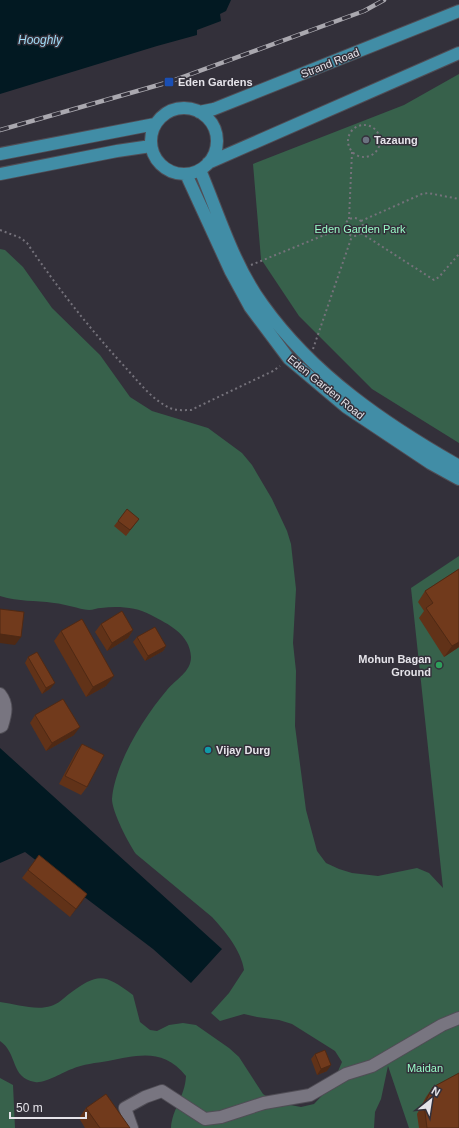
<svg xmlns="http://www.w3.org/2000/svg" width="459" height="1128" viewBox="0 0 459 1128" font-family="Arial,sans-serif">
<rect width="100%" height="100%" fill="#33303a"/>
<path fill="#37614b" d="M 459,74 L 459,443 L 372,389 L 299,316 L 261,259 L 253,164 L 404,105 Z
M 0,249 L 5,250 L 23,267 L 52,308 L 100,355 L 130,397 L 152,411 L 208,428 L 242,453 L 252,465 L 272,499 L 287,531 L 291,544 L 296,589 L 293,643 L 296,671 L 295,726 L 306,810 L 317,851 L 326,863 L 339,869 L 352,873 L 378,876 L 417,868 L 429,873 L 443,888 L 411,588 L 459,556 L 459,1128 L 409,1128 L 388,1066 L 381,1099 L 375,1112 L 374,1128 L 171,1128 C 172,1109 185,1097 186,1076 C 163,1048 139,1055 108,1061 C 96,1063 83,1064 72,1069 C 63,1072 44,1084 35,1082 C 10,1078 18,1053 0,1041 L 0,1002 C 16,1004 36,1011 51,1006 C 58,1004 64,998 69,994 C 99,972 104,974 133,995 L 140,1022 L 150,1030 L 157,1031 L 169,1025 L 183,1023 L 196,1025 L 229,1048 L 239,1057 L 263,1094 L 275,1102 L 301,1107 L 314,1104 L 332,1085 L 342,1062 L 335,1051 L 292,1024 L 279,1020 L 257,1017 L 244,1014 L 220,1021 L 211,1013 L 229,993 L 244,970 C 241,950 225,931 212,917 L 136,854 C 129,844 112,812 112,799 C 115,763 144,717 167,690 C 176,679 191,672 191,657 C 190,634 168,624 151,615 C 136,607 118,606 101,608 C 97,608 93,610 89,610 C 78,609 66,604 54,603 C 34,600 20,602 0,596 Z
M 0,1078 L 13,1085 L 15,1128 L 0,1128 Z"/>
<path fill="#021922" d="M 0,0 L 231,0 L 226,11 L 220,14 L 221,21 L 197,30 L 197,35 L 157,46 L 0,94 Z
M 0,748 L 222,949 L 191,983 L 153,949 L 25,852 L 0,863 Z"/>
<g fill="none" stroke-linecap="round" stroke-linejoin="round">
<g stroke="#504d55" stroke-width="14">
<path id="minor" d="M 0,694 C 8,704 6,713 2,726 L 0,727
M 132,1128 L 125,1108 L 145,1097 L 162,1091 L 205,1119 L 221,1117 L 264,1103 L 310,1095 L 346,1074 L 372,1066 L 442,1025 L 459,1018"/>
</g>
<g stroke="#504d55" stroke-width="14">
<path id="major" d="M151 141a33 33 0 1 1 66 0a33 33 0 1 1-66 0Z
M 199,112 L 214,109 L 459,11
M 0,154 L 155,124
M 208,163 L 459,53
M 200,170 C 219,215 234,266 263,305 C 313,375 385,424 459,466
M 0,174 L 117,151 L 151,146
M 186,174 L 231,272 L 250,307 L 289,359 L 346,407 L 430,463 L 459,479"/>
</g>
<path stroke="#75727b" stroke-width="2" stroke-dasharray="2 3" stroke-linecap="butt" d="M348 141a16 16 0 1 1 32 0a16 16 0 1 1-32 0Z
M345 227a9 9 0 1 1 18 0a9 9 0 1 1-18 0Z
M 349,219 L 352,152
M 361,221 L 422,194 L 428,193 L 459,199
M 0,230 L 21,238 L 27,243 C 57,287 89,328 125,367 C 138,381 152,400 170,408 C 177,411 184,410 191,410 L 273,371 L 280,366
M 361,233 L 434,280 L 439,277 L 459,254
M 251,265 L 344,227
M 313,349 L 352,236"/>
<use href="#minor" stroke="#787580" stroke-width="12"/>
<use href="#major" stroke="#418da6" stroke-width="12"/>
<g stroke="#aaa8af" stroke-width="4.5">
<path id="rail" d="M 0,130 L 169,82 L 364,11 L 384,0"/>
</g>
<use href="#rail" stroke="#33303a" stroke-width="3" stroke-dasharray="9" stroke-linecap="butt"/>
</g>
<path fill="#613218" d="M 139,519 L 126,536 L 114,526 L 118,521 Z
M 459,569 L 459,647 L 444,657 L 419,618 L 424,611 L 418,602 L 425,591 Z
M 101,624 L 133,630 L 128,638 L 107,651 L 95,632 Z
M 61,631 L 106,686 L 86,697 L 54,641 Z
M 137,637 L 166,646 L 163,651 L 145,661 L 133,642 Z
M 28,657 L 51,688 L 42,694 L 25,663 Z
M 35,715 L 74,735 L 46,751 L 30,723 Z
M 82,744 L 87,787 L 81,795 L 59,784 L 76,752 Z
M 28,870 L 87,894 L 70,917 L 22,878 Z
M 315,1054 L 327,1071 L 317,1075 L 311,1059 Z
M 433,1087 L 459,1128 L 419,1128 L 417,1114 L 426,1097 Z
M 86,1108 L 130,1128 L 85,1128 L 79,1118 Z"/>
<path fill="#4f2914" d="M 133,630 L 128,638 L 107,651 L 112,643 Z
M 0,634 L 21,637 L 15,645 L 0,643 Z
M 459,642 L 459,647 L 444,657 L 452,646 Z
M 166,646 L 163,651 L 145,661 L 148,656 Z
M 114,676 L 106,686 L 86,697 L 93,687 Z
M 55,683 L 51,688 L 42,694 L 46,688 Z
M 80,727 L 74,735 L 46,751 L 52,743 Z
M 87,894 L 82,902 L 70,917 L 76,909 Z
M 331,1065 L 327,1071 L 317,1075 L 321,1069 Z"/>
<path fill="#713a1c" stroke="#4f2914" d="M 127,509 L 139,519 L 130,530 L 118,521 Z
M 459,569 L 459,642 L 452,646 L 426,608 L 433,603 L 425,591 Z
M 0,609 L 24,612 L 21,637 L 0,634 Z
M 122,611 L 133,630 L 112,643 L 101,624 Z
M 82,619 L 114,676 L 93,687 L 61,631 Z
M 155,627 L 166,646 L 148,656 L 137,637 Z
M 37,652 L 55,683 L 46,688 L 28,657 Z
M 63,699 L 80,727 L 52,743 L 35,715 Z
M 82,744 L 104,755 L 87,787 L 65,776 Z
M 39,855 L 87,894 L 76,909 L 28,870 Z
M 325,1050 L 331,1065 L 321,1069 L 315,1054 Z
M 459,1073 L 459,1128 L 427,1128 L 424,1104 L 433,1087 Z
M 106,1094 L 130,1128 L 100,1128 L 86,1108 Z"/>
<rect fill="#1a4fb4" stroke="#33303a" stroke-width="1.5" x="164" y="77" width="10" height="10" rx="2"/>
<circle fill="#6b7280" stroke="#33303a" stroke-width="1.5" cx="366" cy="140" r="4"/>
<circle fill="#2e9e5b" stroke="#33303a" stroke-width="1.5" cx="439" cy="665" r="4"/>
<circle fill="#0f9aa8" stroke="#33303a" stroke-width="1.5" cx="208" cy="750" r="4"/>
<g text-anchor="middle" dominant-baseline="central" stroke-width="3" stroke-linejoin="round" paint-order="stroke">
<g font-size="11" fill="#e5e3e9" stroke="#33303a">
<text transform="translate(330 63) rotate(-22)">Strand Road</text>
<text transform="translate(326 387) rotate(39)">Eden Garden Road</text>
</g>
<g font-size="11" font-weight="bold" fill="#e5e3e9" stroke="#33303a" text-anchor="start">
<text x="178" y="82">Eden Gardens</text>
<text x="374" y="140">Tazaung</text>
<text x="431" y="659" text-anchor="end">Mohun Bagan<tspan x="431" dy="13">Ground</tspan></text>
<text x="216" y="750">Vijay Durg</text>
</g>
<g font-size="11" fill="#99fbc7" stroke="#33303a">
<text x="360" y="229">Eden Garden Park</text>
<text x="425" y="1068">Maidan</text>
</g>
<g font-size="12" font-style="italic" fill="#a1ddf8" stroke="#33303a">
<text x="40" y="40">Hooghly</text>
</g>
</g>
<g transform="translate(431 1100) rotate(30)" stroke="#33303a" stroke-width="3" paint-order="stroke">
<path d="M0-3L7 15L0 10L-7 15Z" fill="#e5e3e9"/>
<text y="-6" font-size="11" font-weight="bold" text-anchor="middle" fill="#e5e3e9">N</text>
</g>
<path d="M10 1112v6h76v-6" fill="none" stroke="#e5e3e9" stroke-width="2"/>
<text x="16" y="1112" font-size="12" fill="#e5e3e9" stroke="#33303a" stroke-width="3" paint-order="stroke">50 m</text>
</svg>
